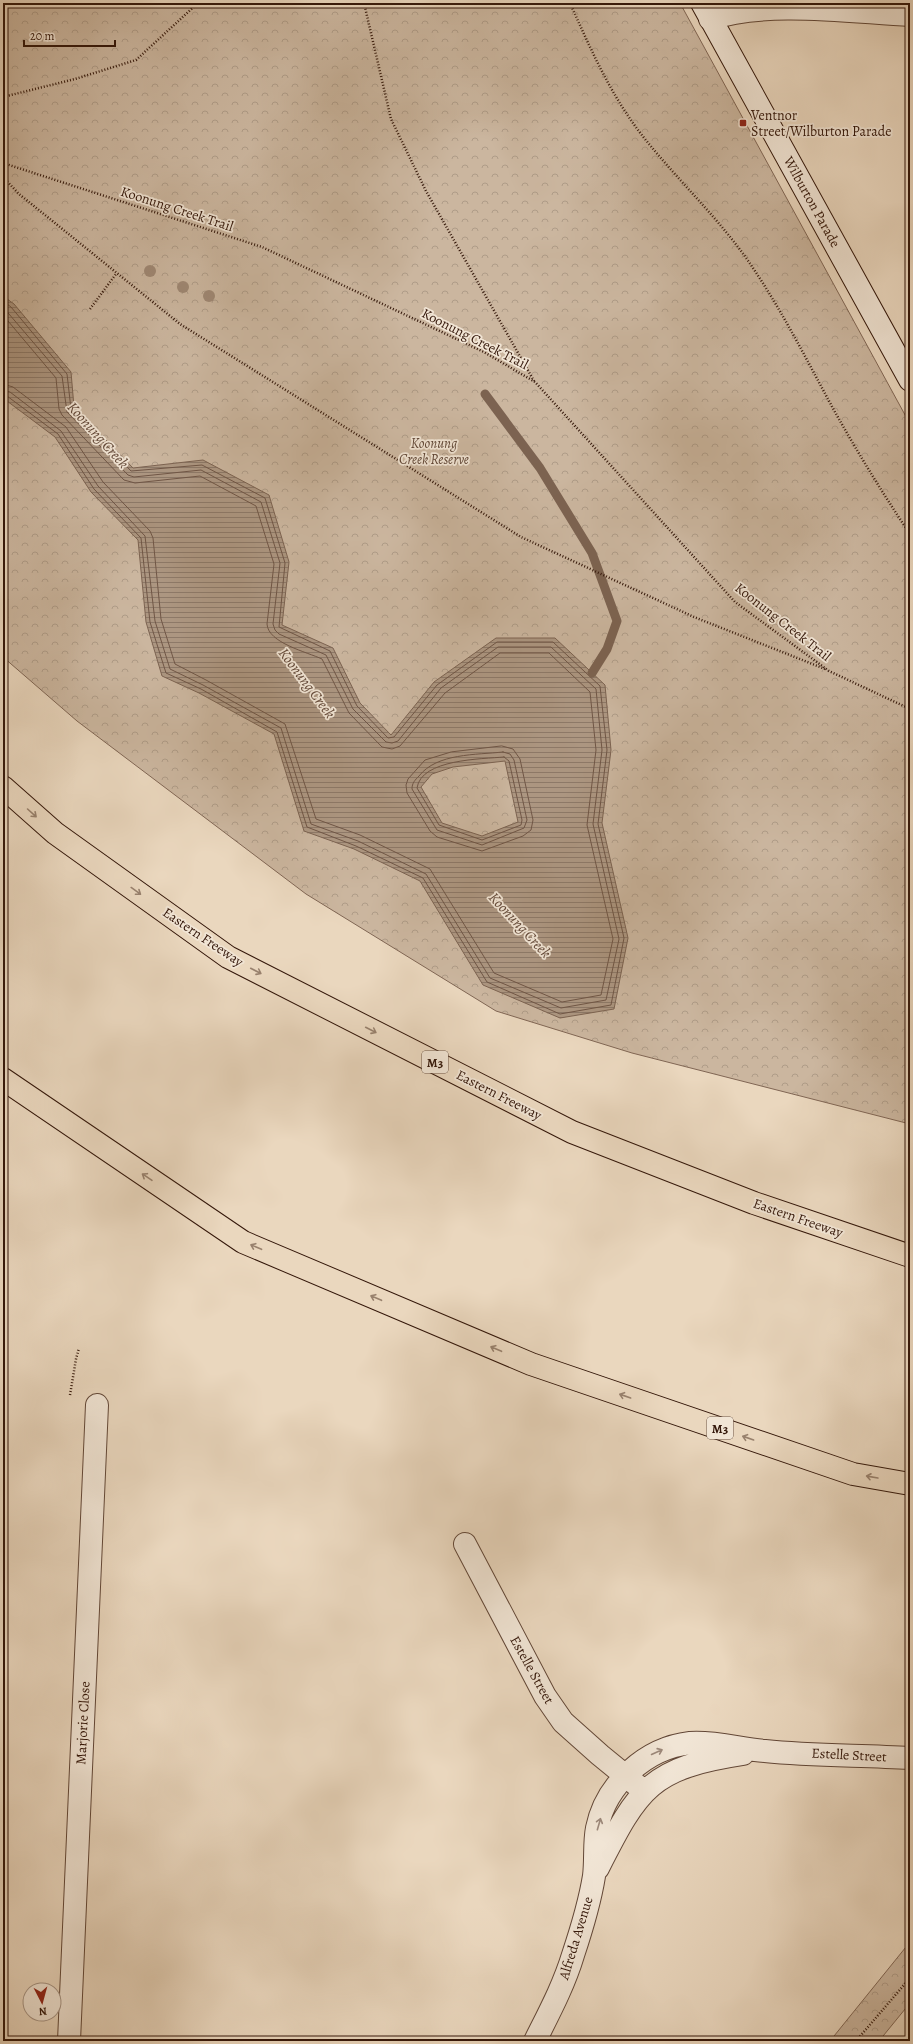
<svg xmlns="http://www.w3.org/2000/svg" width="913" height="2044" viewBox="0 0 913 2044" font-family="Alegreya,serif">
<defs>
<pattern id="forest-crowns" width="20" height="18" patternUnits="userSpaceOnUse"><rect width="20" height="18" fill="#cbb69f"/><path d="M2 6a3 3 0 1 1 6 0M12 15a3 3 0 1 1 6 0" fill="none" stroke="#af9c88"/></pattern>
<pattern id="water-rules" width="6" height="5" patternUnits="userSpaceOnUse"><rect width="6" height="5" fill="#ac9681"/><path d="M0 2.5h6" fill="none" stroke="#8d7968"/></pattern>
</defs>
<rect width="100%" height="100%" fill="#ead7be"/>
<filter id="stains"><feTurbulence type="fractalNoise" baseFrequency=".005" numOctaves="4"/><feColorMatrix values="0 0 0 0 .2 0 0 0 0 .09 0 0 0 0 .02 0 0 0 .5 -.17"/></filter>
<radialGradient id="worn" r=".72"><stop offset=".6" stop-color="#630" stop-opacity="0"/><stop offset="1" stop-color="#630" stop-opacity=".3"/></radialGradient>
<path fill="url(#forest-crowns)" stroke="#806654" d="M 3,3 L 680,3 L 910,424 L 910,1124 L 632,1053 L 496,1011 L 306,894 L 77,721 L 3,657 Z
M 910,1942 L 910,2003 L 879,2041 L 830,2041 Z"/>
<path fill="url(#water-rules)" stroke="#7c6351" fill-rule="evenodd" d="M 3,296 L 14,304 L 71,372 L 74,407 L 133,468 L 203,460 L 269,495 L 289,562 L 282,625 L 333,648 L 360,703 L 391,735 L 434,682 L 496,638 L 555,638 L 605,685 L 611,750 L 602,823 L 628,938 L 614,1009 L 560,1018 L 483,985 L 420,881 L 354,849 L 304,831 L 274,734 L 199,693 L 162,676 L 146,622 L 138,540 L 91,492 L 55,437 L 3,398 ZM 505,761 L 518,822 L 482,836 L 442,823 L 421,787 L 432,774 L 453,767 Z"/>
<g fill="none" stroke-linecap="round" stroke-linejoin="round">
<path stroke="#705646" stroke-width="1" d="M 3,301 L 11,307 L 67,374 L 71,409 L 131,471 L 202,465 L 265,498 L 285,563 L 279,627 L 330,651 L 357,706 L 388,738 L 394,737 L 437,685 L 497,642 L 553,642 L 600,686 L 607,750 L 598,824 L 624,938 L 611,1005 L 560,1014 L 487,982 L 423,878 L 356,846 L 307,827 L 277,732 L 201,689 L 166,673 L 150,622 L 141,538 L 94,489 L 58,434 L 7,396 L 3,395
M 3,307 L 62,376 L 67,412 L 128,475 L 134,477 L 201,470 L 261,502 L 280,563 L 273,624 L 275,630 L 279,634 L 326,655 L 353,709 L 386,742 L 392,743 L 398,741 L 441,688 L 498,647 L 551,647 L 596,689 L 602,750 L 593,824 L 619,939 L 606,1000 L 561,1008 L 490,978 L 426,874 L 358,841 L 311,824 L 281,728 L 203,685 L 170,669 L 155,621 L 145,536 L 98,486 L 61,431 L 10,392 L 3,390
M 3,315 L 56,378 L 59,409 L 62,415 L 124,480 L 135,483 L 200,476 L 256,506 L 274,564 L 267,624 C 268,643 307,652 322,659 L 349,713 L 382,747 L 392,749 L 400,746 L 445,693 L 500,653 L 549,653 L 590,692 L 596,750 L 587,825 L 613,939 L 601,995 L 562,1002 L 494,973 L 430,869 L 360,835 L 316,819 L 285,724 L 206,680 L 175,664 L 161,619 L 153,538 L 150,531 L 103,482 L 66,427 L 13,387 L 3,384
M 502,746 L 513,749 L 520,759 L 533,820 L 531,830 L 523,836 L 482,851 L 437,837 L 430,831 L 407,793 L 406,785 L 408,779 L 425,760 L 451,752 Z
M 503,752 L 510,754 L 514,760 L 527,820 L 524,828 L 482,845 L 437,830 L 412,789 C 412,783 415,780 419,776 C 437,753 476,755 503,752 Z
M 504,757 L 509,761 L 522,820 L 521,825 L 482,840 L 439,825 L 417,788 C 421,759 482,759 504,757 Z"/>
<path stroke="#7c6351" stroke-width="9" d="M 485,394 L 540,468 L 592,553 L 617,621 L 607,649 L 592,673"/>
<g stroke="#624737" stroke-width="24">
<path id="street" d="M 710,19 C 768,0 849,12 910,15
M 465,1544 L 545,1696 L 563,1722 L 600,1755 L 644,1791
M 598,1868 C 639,1787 651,1768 743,1754
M 69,2041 L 97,1405
M 535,2041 C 549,2013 564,1985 573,1955 C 581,1931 590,1901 594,1876 C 596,1860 594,1843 597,1828 C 606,1784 646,1748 690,1743 C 715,1741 740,1749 765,1751 C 813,1756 862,1755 910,1758"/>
</g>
<g stroke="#34170a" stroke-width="24">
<path id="secondary" d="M 702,3 L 910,380"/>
</g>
<g stroke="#34170a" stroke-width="24">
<path id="highway" d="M 3,787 L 55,833 L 228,957 L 572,1132 L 754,1203 L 910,1256
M 3,1079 L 243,1242 L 531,1364 L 853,1474 L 910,1484"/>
</g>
<path stroke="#34170a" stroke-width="2.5" stroke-dasharray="1 2" stroke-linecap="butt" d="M 364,3 L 391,119 L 426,191 L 534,381
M 570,3 C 591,50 612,98 645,139 C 677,179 714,214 744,255 C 779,304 806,359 835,412 C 858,453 883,494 910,534
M 3,97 L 75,79 L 136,60 L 198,3
M 3,163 L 262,247 L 484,352 L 535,382 L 735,602 L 829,671 L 910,709
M 3,177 L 19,194 L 180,324 L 521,537 L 694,617 L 825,669
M 90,309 L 116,274
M 70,1395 L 76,1359 L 79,1348
M 856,2041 L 910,1978"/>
<use href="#street" stroke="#f1e5d5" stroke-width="22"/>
<use href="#secondary" stroke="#f1e5d5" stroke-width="22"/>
<use href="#highway" stroke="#ead7be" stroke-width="22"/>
</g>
<g fill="#9f8874">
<circle cx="150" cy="271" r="6"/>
<circle cx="183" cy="287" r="6"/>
<circle cx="209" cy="296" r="6"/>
</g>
<defs><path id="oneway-shaft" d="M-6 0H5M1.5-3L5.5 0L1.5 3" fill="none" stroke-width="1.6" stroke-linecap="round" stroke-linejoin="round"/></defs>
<g stroke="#98816d">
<use href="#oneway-shaft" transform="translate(32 813) rotate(42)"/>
<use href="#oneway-shaft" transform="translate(136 891) rotate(36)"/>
<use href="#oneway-shaft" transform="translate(256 971) rotate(27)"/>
<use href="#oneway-shaft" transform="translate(371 1030) rotate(27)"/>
<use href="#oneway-shaft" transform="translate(147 1177) rotate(-146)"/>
<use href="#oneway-shaft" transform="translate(256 1247) rotate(-157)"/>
<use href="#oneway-shaft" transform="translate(376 1298) rotate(-157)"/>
<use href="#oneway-shaft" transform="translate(496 1349) rotate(-157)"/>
<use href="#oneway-shaft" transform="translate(625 1396) rotate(-161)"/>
<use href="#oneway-shaft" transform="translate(748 1438) rotate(-161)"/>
<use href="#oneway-shaft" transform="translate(872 1477) rotate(-170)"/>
</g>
<g stroke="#9c887a">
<use href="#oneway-shaft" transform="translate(657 1752) rotate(-24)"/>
<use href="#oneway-shaft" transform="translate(599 1824) rotate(-74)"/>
</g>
<rect fill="#8f2418" stroke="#f1e5d5" stroke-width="1.5" x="739" y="119" width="8" height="8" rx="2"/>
<g text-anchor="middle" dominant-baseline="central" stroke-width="3.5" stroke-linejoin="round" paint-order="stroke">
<g fill="#f1e5d5" stroke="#6d5547" stroke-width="1">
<rect x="422" y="1051" width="26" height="22" rx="3"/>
<rect x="707" y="1417" width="26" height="22" rx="3"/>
</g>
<g font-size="13" font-weight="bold" fill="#34170a">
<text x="435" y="1062">M3</text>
<text x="720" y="1428">M3</text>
</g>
<g font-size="14" fill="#34170a" stroke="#f1e5d5" text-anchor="start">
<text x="751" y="115">Ventnor<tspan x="751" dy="16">Street/Wilburton Parade</tspan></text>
</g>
<g font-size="14" fill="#34170a" stroke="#f1e5d5">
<text transform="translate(812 202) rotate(61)">Wilburton Parade</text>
<text transform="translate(177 209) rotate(18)">Koonung Creek Trail</text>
<text transform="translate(475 339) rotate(27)">Koonung Creek Trail</text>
<text transform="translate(783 622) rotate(38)">Koonung Creek Trail</text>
<text transform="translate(203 937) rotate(34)">Eastern Freeway</text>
<text transform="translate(499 1095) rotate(27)">Eastern Freeway</text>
<text transform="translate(798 1218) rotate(19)">Eastern Freeway</text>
<text transform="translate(532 1670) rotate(61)">Estelle Street</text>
<text transform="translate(83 1723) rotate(-87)">Marjorie Close</text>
<text transform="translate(849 1755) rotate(3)">Estelle Street</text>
<text transform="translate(576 1938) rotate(-73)">Alfreda Avenue</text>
</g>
<g font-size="14" font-style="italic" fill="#614737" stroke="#f1e5d5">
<text x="434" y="443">Koonung<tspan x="434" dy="16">Creek Reserve</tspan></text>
</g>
<g font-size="15" font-style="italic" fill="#644a3a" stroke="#f1e5d5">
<text transform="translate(98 435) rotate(48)">Koonung Creek</text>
<text transform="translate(307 683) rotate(53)">Koonung Creek</text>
<text transform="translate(520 925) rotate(47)">Koonung Creek</text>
</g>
</g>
<rect width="913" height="2044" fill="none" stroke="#ead7be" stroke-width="16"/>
<rect x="4" y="4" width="905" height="2036" fill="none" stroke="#34170a" stroke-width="2"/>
<rect x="8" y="8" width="897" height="2028" fill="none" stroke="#34170a"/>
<g transform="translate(42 2002) rotate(174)"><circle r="19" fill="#f1e5d5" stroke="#a59384"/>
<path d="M0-3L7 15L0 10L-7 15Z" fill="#8f2418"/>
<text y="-6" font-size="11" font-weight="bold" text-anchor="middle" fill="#34170a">N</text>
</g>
<path d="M24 40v6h91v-6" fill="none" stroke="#34170a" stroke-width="2"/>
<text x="30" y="40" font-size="12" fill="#34170a" stroke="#f1e5d5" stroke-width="3" paint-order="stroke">20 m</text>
<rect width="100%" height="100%" filter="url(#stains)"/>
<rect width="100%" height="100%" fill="url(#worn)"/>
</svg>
